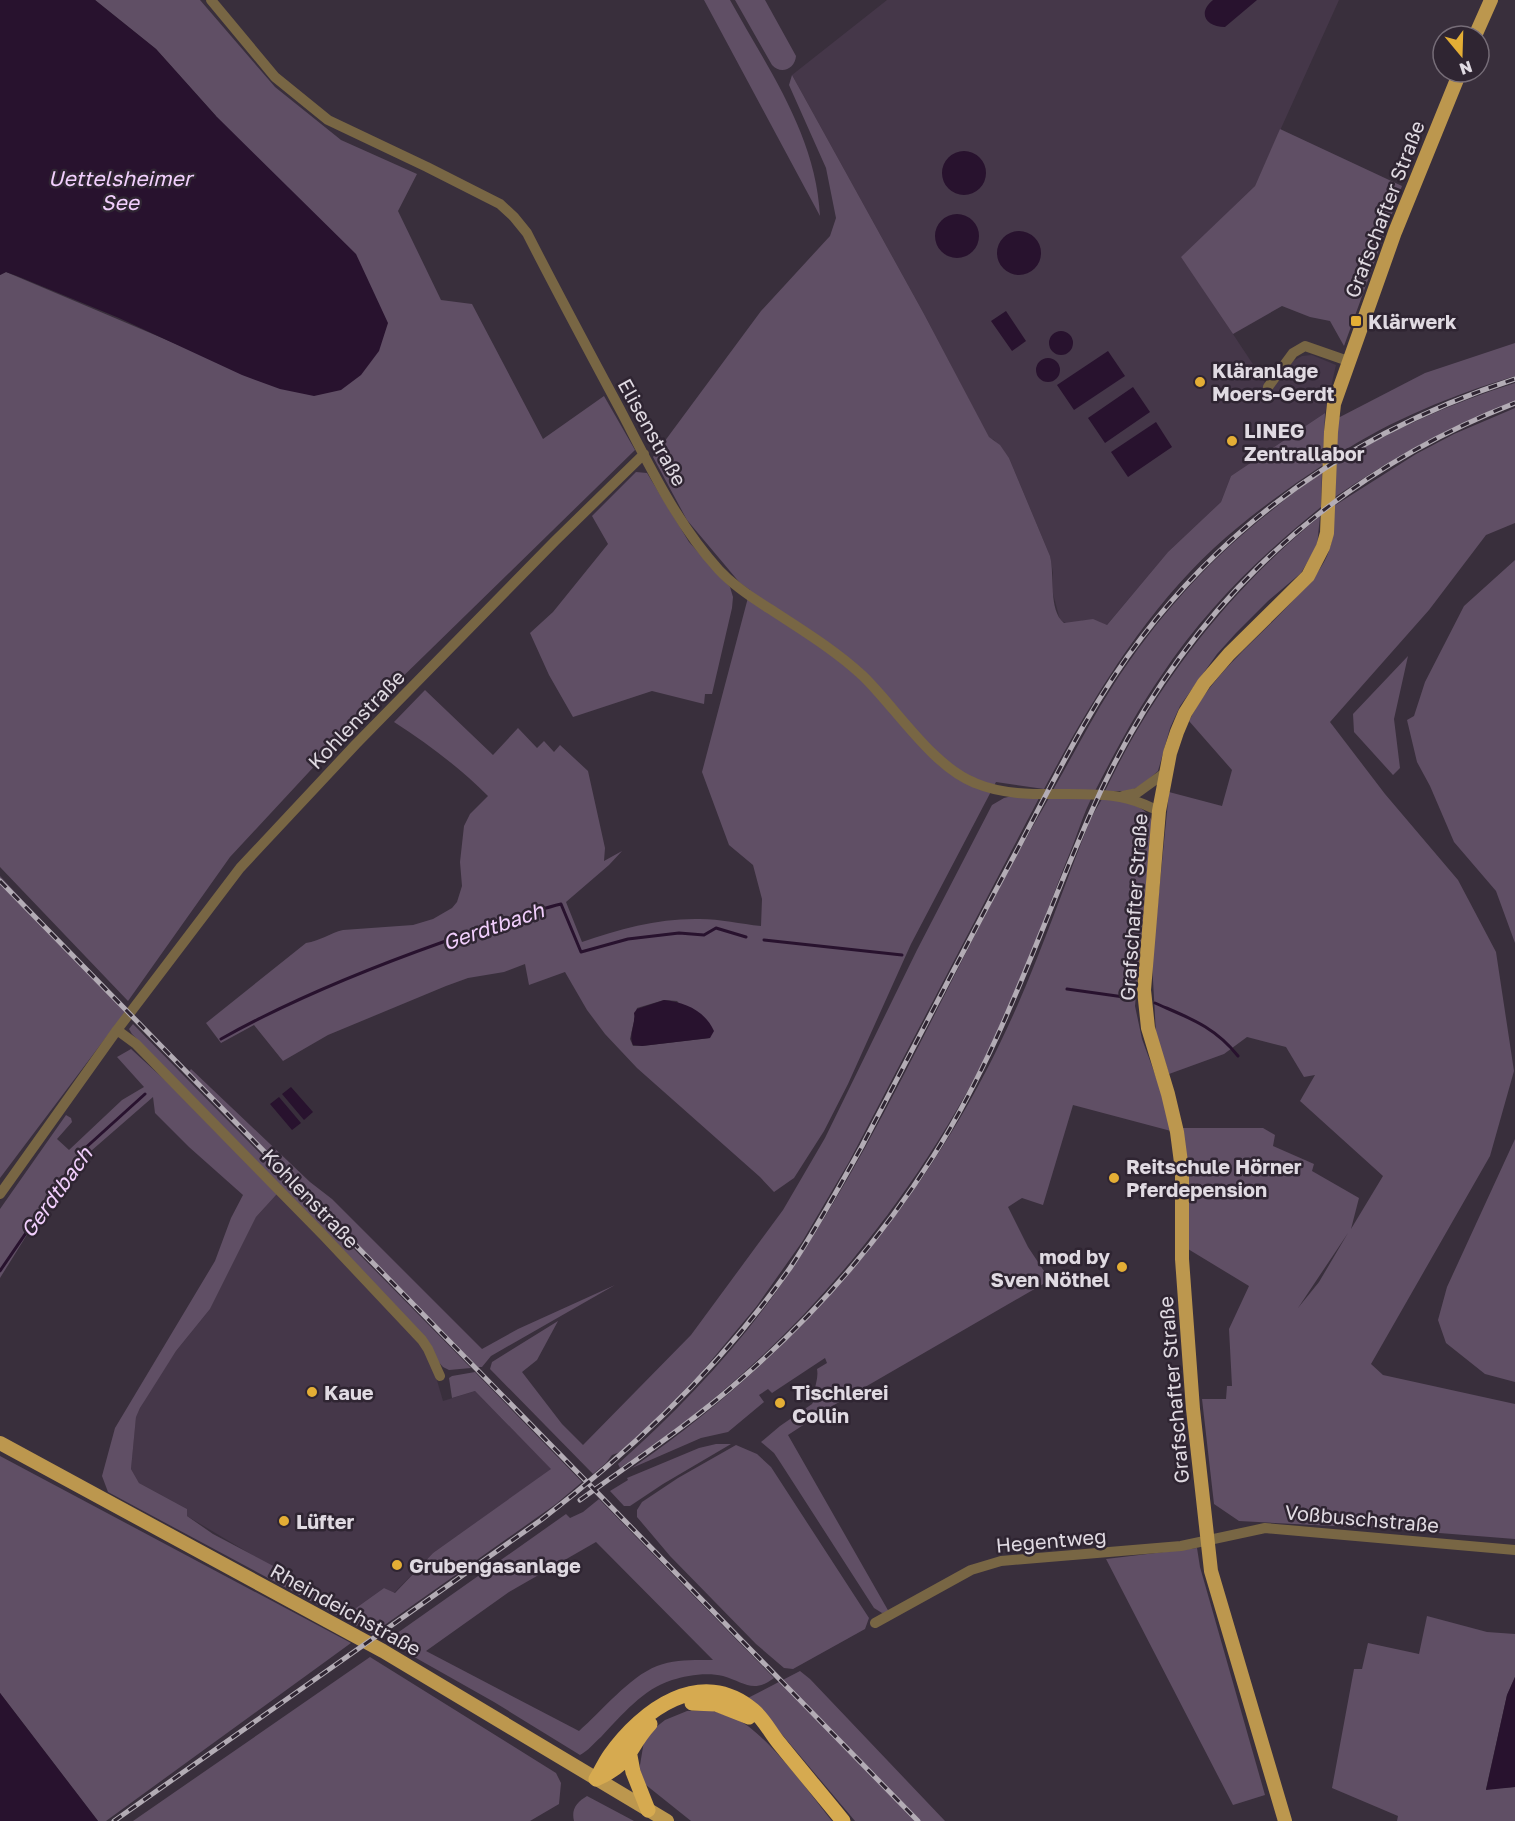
<svg xmlns="http://www.w3.org/2000/svg" width="1515" height="1821" viewBox="0 0 1515 1821" font-family="'Golos Text',sans-serif">
<rect width="100%" height="100%" fill="#392f3c"/>
<path fill="#453749" d="M 887,0 L 1339,0 L 1255,186 L 1182,257 L 1270,390 L 1293,361 L 1302,356 L 1312,355 L 1336,365 L 1325,413 L 1231,476 L 1221,502 L 1168,552 L 1106,626 L 1100,622 L 1086,620 L 1068,624 L 1060,620 L 1052,590 L 1053,573 L 1050,556 L 1009,458 L 994,440 L 989,438 L 924,314 L 792,75 Z
M 277,1194 L 421,1345 L 434,1370 L 443,1401 L 475,1391 L 552,1469 L 433,1553 L 394,1593 L 384,1588 L 349,1613 L 187,1516 L 187,1509 L 139,1483 L 131,1469 L 136,1416 L 148,1393 L 176,1351 L 210,1309 L 256,1217 Z"/>
<path fill="#604f65" fill-rule="evenodd" d="M 95,0 L 200,0 L 275,87 L 341,140 L 417,174 L 398,211 L 441,300 L 472,304 L 543,439 L 604,396 L 635,450 L 347,731 L 230,857 L 128,1001 L 0,867 L 0,275 L 6,272 L 181,346 L 216,116 L 156,49 Z
M 704,0 L 730,0 C 768,69 816,135 820,216 Z
M 735,0 L 765,0 L 796,56 C 795,69 781,75 772,65 Z
M 792,75 L 924,314 L 989,437 L 1000,445 L 1009,458 L 1050,556 C 1055,575 1048,610 1064,623 L 1093,619 L 1107,625 L 1168,552 L 1221,502 L 1231,476 L 1325,413 L 1323,465 C 1285,490 1248,517 1214,548 C 1142,615 1090,703 1044,789 L 996,782 L 911,944 L 848,1084 L 824,1131 L 794,1178 L 774,1192 L 760,1177 L 637,1068 L 605,1034 L 587,1010 L 565,972 L 529,985 L 525,964 L 504,972 L 468,978 L 446,986 L 328,1035 L 283,1061 L 254,1025 L 221,1043 L 206,1023 L 306,943 C 320,941 330,933 343,930 L 413,925 L 433,919 L 452,908 L 457,902 L 462,886 L 460,862 L 464,826 L 470,814 L 488,796 C 459,767 428,744 394,722 L 425,690 L 493,755 L 518,728 L 537,748 L 544,741 L 554,752 L 560,745 L 588,771 L 605,848 L 604,861 L 622,851 L 609,865 L 566,902 L 582,942 C 619,929 660,918 700,919 C 720,919 741,924 761,926 L 762,899 L 753,865 L 729,845 L 702,772 L 750,590 L 740,583 L 687,520 L 653,457 L 761,311 L 830,236 L 836,218 L 826,168 L 789,85 ZM 664,1000 L 677,1001 L 710,1038 L 642,1046 L 633,1046 L 630,1039 L 637,1008 Z
M 1280,129 L 1402,186 L 1344,346 L 1330,321 L 1310,317 L 1282,306 L 1233,334 L 1181,257 L 1255,186 Z
M 1515,343 L 1515,376 C 1453,395 1390,420 1336,456 L 1338,418 L 1425,373 Z
M 1515,383 L 1515,401 C 1450,426 1392,458 1335,497 L 1336,464 C 1392,429 1452,403 1515,383 Z
M 1515,408 L 1515,523 L 1486,535 L 1429,610 L 1330,722 L 1385,794 L 1458,880 L 1496,952 L 1514,1071 L 1490,1156 L 1371,1364 L 1383,1375 L 1515,1404 L 1515,1539 L 1389,1529 L 1239,1521 L 1214,1504 L 1202,1399 L 1226,1399 L 1227,1386 L 1232,1386 L 1229,1329 L 1249,1286 L 1188,1249 L 1182,1128 L 1263,1128 L 1275,1135 L 1273,1146 L 1314,1164 L 1312,1171 L 1359,1198 L 1351,1229 L 1383,1176 L 1300,1101 L 1315,1075 L 1304,1077 L 1286,1047 L 1247,1037 L 1224,1054 L 1169,1074 L 1156,1034 L 1152,962 L 1169,792 L 1222,806 L 1232,770 L 1189,721 C 1213,672 1261,637 1297,596 C 1308,584 1320,572 1327,556 C 1334,540 1334,523 1334,506 L 1416,454 L 1454,434 ZM 1348,1233 L 1319,1282 L 1298,1308 Z
M 636,472 L 647,473 L 689,542 L 730,587 L 733,597 L 732,608 L 712,694 L 705,694 L 704,704 L 652,691 L 573,717 L 549,675 L 530,633 L 553,612 L 608,544 L 592,516 Z
M 1322,473 L 1321,507 C 1260,556 1204,611 1161,676 C 1136,712 1115,752 1095,791 L 1053,790 C 1073,755 1091,720 1112,687 C 1155,620 1208,560 1271,511 C 1287,498 1304,484 1322,473 Z
M 1320,516 L 1317,546 L 1301,573 L 1268,601 L 1236,633 L 1217,654 L 1180,706 L 1170,728 L 1158,771 L 1141,786 L 1128,791 L 1105,791 C 1156,684 1228,592 1320,516 Z
M 1515,560 L 1515,943 L 1496,891 L 1454,842 L 1430,786 L 1417,762 L 1407,720 L 1414,716 L 1425,682 L 1464,606 Z
M 1408,656 L 1394,719 L 1400,768 L 1393,775 L 1354,732 L 1353,714 Z
M 1012,796 L 1039,798 L 849,1162 L 802,1242 L 756,1307 L 700,1374 L 642,1433 L 620,1452 L 612,1455 L 606,1463 L 593,1474 L 490,1369 L 492,1362 L 558,1321 L 537,1360 L 522,1372 L 562,1424 L 583,1445 L 691,1335 L 783,1210 L 825,1138 L 917,950 L 992,805 L 1004,798 Z
M 1049,798 L 1091,799 C 1084,813 1079,829 1073,845 C 1048,906 1027,970 999,1030 C 915,1206 784,1361 620,1468 L 618,1464 C 680,1409 738,1348 785,1279 C 888,1128 957,956 1049,798 Z
M 1102,799 C 1120,800 1144,803 1152,821 L 1135,1006 L 1142,1039 L 1164,1099 L 1171,1131 L 1073,1105 L 1043,1205 L 1022,1198 L 1008,1207 L 1028,1247 L 1050,1280 L 834,1405 L 788,1435 L 889,1612 L 882,1613 L 874,1608 L 780,1462 L 774,1453 L 761,1442 L 780,1426 L 812,1404 L 816,1397 C 813,1385 819,1381 817,1369 L 827,1363 L 825,1358 L 772,1393 L 768,1389 L 759,1395 L 764,1402 L 728,1432 L 701,1438 L 632,1468 C 790,1359 918,1214 1001,1041 C 1036,969 1061,893 1091,818 Z
M 0,876 L 129,1015 L 107,1036 L 0,1178 Z
M 133,1024 L 471,1368 L 449,1370 L 443,1367 L 319,1227 L 132,1034 L 129,1029 Z
M 131,1049 L 167,1082 L 277,1194 L 256,1217 L 210,1309 L 176,1351 L 140,1408 L 136,1417 L 131,1469 L 139,1483 L 187,1509 L 187,1516 L 213,1534 L 341,1602 L 349,1613 L 384,1588 L 395,1593 L 433,1553 L 551,1469 L 475,1391 L 452,1398 L 449,1378 L 452,1376 L 475,1372 L 582,1482 L 556,1504 L 372,1634 L 108,1492 L 102,1476 L 115,1428 L 215,1261 L 231,1218 L 243,1195 L 189,1147 L 155,1113 L 153,1097 L 91,1151 L 33,1225 L 0,1278 L 0,1209 L 66,1115 L 71,1118 L 72,1122 L 57,1139 L 69,1150 L 122,1100 L 144,1087 L 117,1057 Z
M 191,1069 L 310,1182 L 332,1199 L 482,1349 L 518,1329 L 615,1285 L 491,1356 L 482,1367 L 478,1367 L 189,1072 Z
M 1515,1139 L 1515,1382 L 1485,1374 L 1446,1343 L 1438,1320 L 1447,1287 Z
M 716,1444 L 731,1444 L 663,1484 L 630,1506 L 624,1506 L 610,1491 L 628,1480 L 627,1478 L 699,1448 Z
M 736,1445 L 757,1454 L 771,1467 L 869,1618 L 865,1629 L 793,1669 L 784,1668 L 756,1644 L 670,1556 L 637,1517 L 637,1510 L 642,1502 L 678,1478 Z
M 0,1456 L 351,1643 L 106,1821 L 98,1821 L 0,1693 Z
M 599,1499 L 774,1678 C 753,1694 744,1682 723,1676 C 708,1672 687,1675 672,1680 C 643,1689 622,1715 601,1737 C 594,1743 588,1751 580,1755 L 494,1702 L 386,1641 L 566,1514 L 570,1518 L 583,1512 ZM 596,1542 L 713,1660 C 694,1660 675,1659 657,1666 C 629,1677 602,1711 579,1731 L 426,1651 L 509,1592 Z
M 1197,1548 L 1200,1567 L 1265,1795 L 1233,1805 L 1106,1559 Z
M 1427,1616 L 1487,1632 L 1515,1634 L 1515,1677 L 1507,1695 L 1486,1789 L 1515,1787 L 1515,1821 L 1397,1821 L 1398,1816 L 1332,1788 L 1354,1669 L 1362,1669 L 1368,1643 L 1419,1654 Z
M 370,1657 L 556,1773 L 561,1783 L 559,1804 L 530,1821 L 133,1821 Z
M 800,1671 L 810,1679 L 945,1821 L 855,1821 L 758,1706 L 746,1699 Z
M 710,1710 C 718,1713 728,1715 736,1719 C 767,1733 810,1794 832,1821 L 691,1821 L 646,1785 L 640,1775 L 640,1765 L 644,1741 L 651,1731 L 665,1720 L 687,1711 Z
M 587,1796 L 634,1821 L 574,1821 C 571,1809 577,1802 587,1796 Z"/>
<path fill="#28122e" d="M 0,0 L 95,0 L 156,49 L 216,116 L 356,254 L 388,323 L 379,351 L 361,375 L 341,390 L 314,396 L 280,389 L 242,375 L 119,318 L 17,276 L 6,272 L 0,275 Z
M 1213,0 L 1257,0 L 1225,27 C 1206,27 1197,13 1213,0 Z
M942 173a22 22 0 1 1 44 0a22 22 0 1 1-44 0Z
M935 236a22 22 0 1 1 44 0a22 22 0 1 1-44 0Z
M997 253a22 22 0 1 1 44 0a22 22 0 1 1-44 0Z
M 1006,311 L 1026,341 L 1012,351 L 991,321 Z
M1049 343a12 12 0 1 1 24 0a12 12 0 1 1-24 0Z
M 1108,351 L 1125,376 L 1074,410 L 1057,385 Z
M1036 370a12 12 0 1 1 24 0a12 12 0 1 1-24 0Z
M 1133,387 L 1150,412 L 1105,443 L 1088,418 Z
M 1156,422 L 1172,447 L 1128,477 L 1111,452 Z
M 664,1000 C 685,1002 705,1011 714,1031 L 710,1038 L 642,1046 L 633,1045 C 628,1034 636,1024 634,1013 L 637,1009 Z
M 291,1087 L 313,1112 L 304,1120 L 282,1094 Z
M 279,1097 L 301,1123 L 292,1130 L 270,1104 Z
M 1515,1677 L 1515,1787 L 1486,1790 L 1507,1695 Z
M 0,1693 L 98,1821 L 0,1821 Z"/>
<g fill="none" stroke-linecap="round" stroke-linejoin="round">
<path stroke="#28122e" stroke-width="3" d="M 764,940 L 902,955
M 1067,989 L 1131,998
M 1155,1003 C 1189,1018 1214,1026 1238,1056
M 221,1039 C 292,999 367,969 443,942 C 482,929 521,914 561,904 L 581,952 L 628,939 L 679,933 L 704,935 L 716,928 L 746,937
M 0,1271 L 82,1151 L 145,1094"/>
<path stroke="#786644" stroke-width="10" d="M 211,0 L 275,77 L 328,120 L 427,167 L 500,204 L 514,217 L 527,233 C 558,294 591,355 623,415 C 651,469 678,525 719,570 C 734,586 752,598 770,609 C 802,630 835,650 863,676 C 896,708 932,766 975,783 C 1020,802 1072,789 1120,797 C 1134,799 1146,805 1159,811
M 1268,387 L 1293,353 L 1305,346 L 1348,361
M 1123,796 L 1137,793 L 1166,772
M 117,1030 L 136,1044 L 323,1235 L 422,1340 L 428,1349 L 440,1376
M 0,1194 L 117,1030 L 240,868 L 356,744 L 555,541 L 644,454
M 875,1623 L 971,1570 L 1001,1561 L 1181,1546 L 1265,1528 L 1515,1550"/>
<path stroke="#bc974e" stroke-width="14" d="M 1475,36 L 1491,0
M 0,1443 L 383,1651 L 667,1821
M 1285,1821 L 1211,1571 L 1193,1409 L 1182,1259 L 1182,1170 L 1177,1132 L 1168,1094 L 1148,1028 L 1144,990 L 1159,811 L 1170,753 L 1177,732 L 1185,713 L 1204,683 L 1229,654 L 1308,576 L 1323,547 L 1327,533 L 1331,432 L 1334,404 L 1395,232 L 1460,72"/>
<path stroke="#d6aa50" stroke-width="15" d="M 692,1703 L 716,1704 L 749,1717
M 630,1756 L 633,1772 L 648,1810
M 596,1779 C 601,1771 605,1762 610,1755 C 642,1710 701,1666 753,1710 C 764,1719 770,1732 779,1743 C 800,1769 822,1795 843,1821
M 596,1779 C 634,1762 626,1750 650,1724"/>
<g stroke="#b3acb5" stroke-width="5">
<path id="rail" d="M 0,881 L 918,1821
M 580,1500 C 634,1461 690,1424 740,1380 C 815,1315 881,1239 934,1155 C 1001,1049 1039,931 1089,817 C 1173,623 1317,480 1515,403
M 114,1821 L 541,1520 C 636,1447 721,1366 790,1268 C 816,1229 839,1187 862,1146 C 913,1049 963,951 1015,854 C 1054,780 1091,703 1142,637 C 1239,511 1364,428 1515,379"/>
</g>
<use href="#rail" stroke="#2f2532" stroke-width="3" stroke-dasharray="9" stroke-linecap="butt"/>
</g>
<g fill="#e4ae35" stroke="#2f2532" stroke-width="2">
<rect x="1350" y="315" width="12" height="12" rx="3"/>
<circle cx="1200" cy="382" r="6"/>
<circle cx="1232" cy="441" r="6"/>
<circle cx="1114" cy="1178" r="6"/>
<circle cx="1122" cy="1267" r="6"/>
<circle cx="312" cy="1392" r="6"/>
<circle cx="780" cy="1403" r="6"/>
<circle cx="284" cy="1521" r="6"/>
<circle cx="397" cy="1565" r="6"/>
</g>
<g text-anchor="middle" dominant-baseline="central" stroke-width="5" stroke-linejoin="round" paint-order="stroke">
<g font-size="20" fill="#e0dae2" stroke="#2f2532">
<text transform="translate(1384 209) rotate(-69)">Grafschafter Straße</text>
<text transform="translate(653 432) rotate(61)">Elisenstraße</text>
<text transform="translate(356 719) rotate(-46)">Kohlenstraße</text>
<text transform="translate(1133 907) rotate(-86)">Grafschafter Straße</text>
<text transform="translate(311 1198) rotate(46)">Kohlenstraße</text>
<text transform="translate(1173 1390) rotate(-95)">Grafschafter Straße</text>
<text transform="translate(1362 1518) rotate(5)">Voßbuschstraße</text>
<text transform="translate(1051 1540) rotate(-5)">Hegentweg</text>
<text transform="translate(346 1609) rotate(29)">Rheindeichstraße</text>
</g>
<g font-size="20" font-weight="bold" fill="#e0dae2" stroke="#2f2532" text-anchor="start">
<text x="1368" y="321">Klärwerk</text>
<text x="1212" y="370">Kläranlage<tspan x="1212" dy="23">Moers-Gerdt</tspan></text>
<text x="1244" y="430">LINEG<tspan x="1244" dy="23">Zentrallabor</tspan></text>
<text x="1126" y="1166">Reitschule Hörner<tspan x="1126" dy="23">Pferdepension</tspan></text>
<text x="1110" y="1256" text-anchor="end">mod by<tspan x="1110" dy="23">Sven Nöthel</tspan></text>
<text x="324" y="1392">Kaue</text>
<text x="792" y="1392">Tischlerei<tspan x="792" dy="23">Collin</tspan></text>
<text x="296" y="1521">Lüfter</text>
<text x="409" y="1565">Grubengasanlage</text>
</g>
<g font-size="21" font-style="italic" fill="#f2cffd" stroke="#2f2532">
<text x="120" y="178">Uettelsheimer<tspan x="120" dy="24">See</tspan></text>
<text transform="translate(493 926) rotate(-19)">Gerdtbach</text>
<text transform="translate(56 1192) rotate(-54)">Gerdtbach</text>
</g>
</g>
<g transform="translate(1461 54) rotate(161)"><circle r="28" fill="#2f2532" stroke="#766d78" stroke-width="1.5"/>
<path d="M0-4.5L10 22L0 15L-10 22Z" fill="#e4ae35"/>
<text y="-9" font-size="16" font-weight="bold" text-anchor="middle" fill="#e0dae2">N</text>
</g>
</svg>
